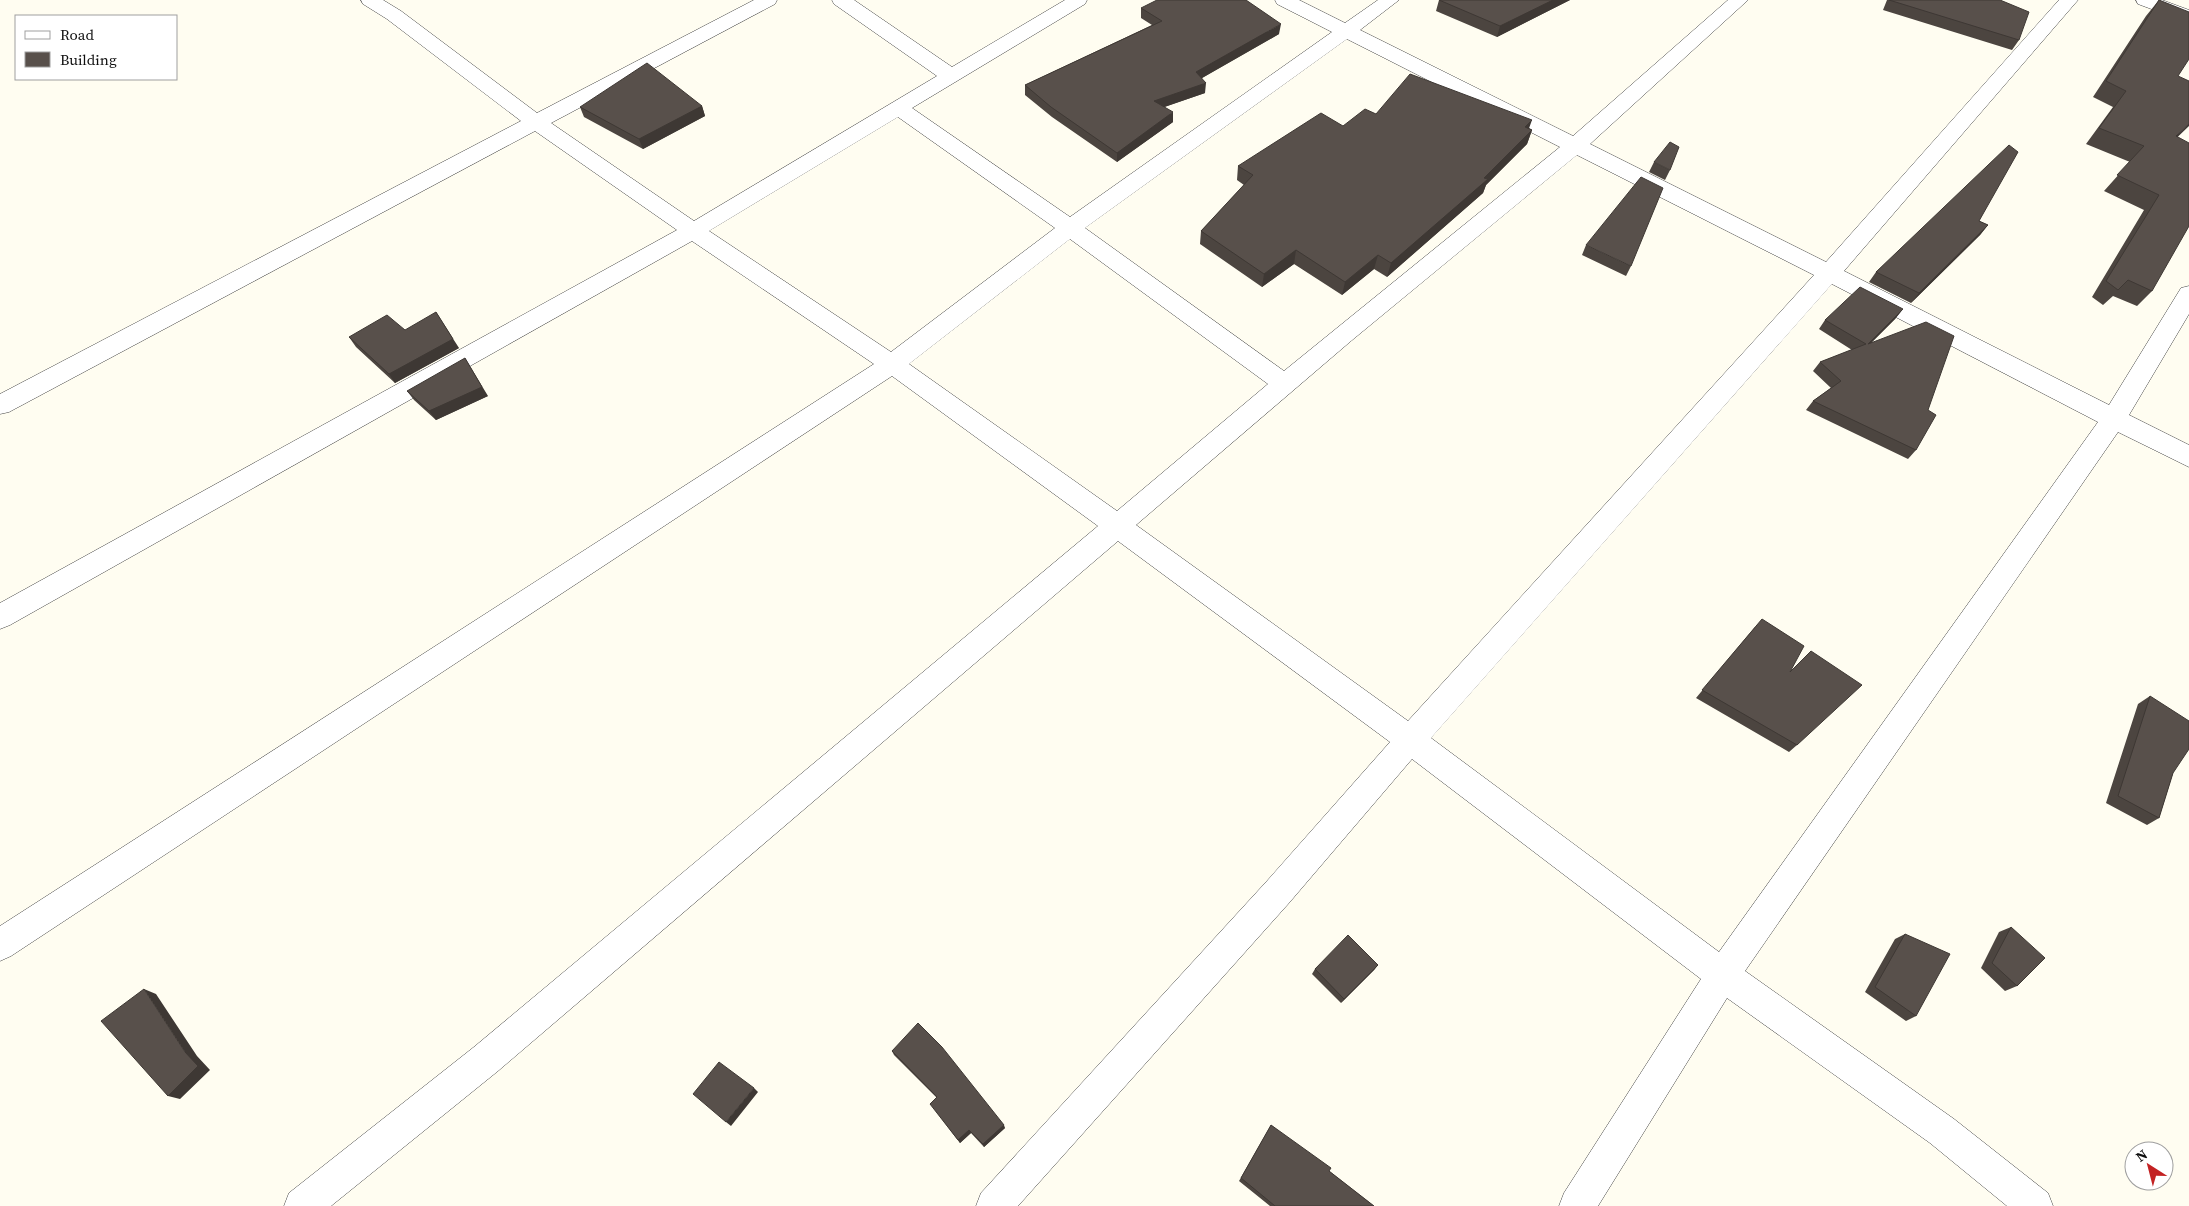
<svg xmlns="http://www.w3.org/2000/svg" width="2189" height="1206" viewBox="0 0 2189 1206" font-family="'Source Serif 4',serif">
<rect width="100%" height="100%" fill="#fffdf1"/>
<g fill="none" stroke-linecap="round" stroke-linejoin="round">
<g stroke="#424242" stroke-width="1">
<path id="minor" d="M 361,0 L 383,0 L 401,11 L 537,113 L 754,0 L 777,0 L 775,4 L 551,123 L 694,221 L 937,76 L 834,4 L 832,0 L 854,0 L 952,67 L 1065,0 L 1087,0 L 1085,4 L 912,108 L 1070,217 L 1332,32 L 1277,4 L 1275,0 L 1299,0 L 1345,23 L 1378,0 L 1399,0 L 1360,30 L 1573,136 L 1728,0 L 1748,0 L 1590,144 L 1826,262 L 2059,0 L 2078,0 L 1844,271 L 2109,405 L 2181,288 L 2189,286 L 2189,314 L 2129,415 L 2189,445 L 2189,467 L 2118,432 L 1745,971 L 1954,1119 L 2048,1193 L 2053,1206 L 2007,1206 L 1930,1143 L 1727,998 L 1598,1206 L 1559,1206 L 1564,1193 L 1701,979 L 1412,759 L 1289,903 L 1018,1206 L 976,1206 L 981,1193 L 1267,881 L 1390,742 L 1118,541 L 498,1071 L 331,1206 L 284,1206 L 289,1193 L 474,1047 L 1098,526 L 892,376 L 11,956 L 0,961 L 0,926 L 874,364 L 692,241 L 10,625 L 0,629 L 0,603 L 677,230 L 535,131 L 9,412 L 0,414 L 0,394 L 521,121 L 387,19 L 363,4 ZM 1347,39 L 1560,147 L 1284,371 L 1085,228 ZM 898,117 L 1055,228 L 891,352 L 709,231 ZM 1577,155 L 1814,275 L 1408,721 L 1136,525 L 1351,341 ZM 1070,239 L 1268,384 L 1117,511 L 909,364 ZM 1832,284 L 2098,422 L 1719,952 L 1431,738 Z
M 2136,0 L 2162,0 L 2189,10 L 2189,23 L 2138,4 Z"/>
</g>
<use href="#minor" fill="#fff" fill-rule="evenodd"/>
</g>
<path fill="#4c4540" d="M 1439,0 L 1570,0 L 1497,37 L 1436,11 Z
M 1887,0 L 2000,0 L 2019,40 L 2012,50 L 1883,10 Z
M 2159,0 L 2178,76 L 2177,137 L 2152,291 L 2137,306 L 2113,296 L 2103,305 L 2092,297 L 2144,210 L 2104,191 L 2130,162 L 2086,144 L 2113,107 L 2093,97 L 2146,16 Z
M 1141,8 L 1279,34 L 1202,78 L 1205,93 L 1164,107 L 1173,122 L 1117,162 L 1052,117 L 1025,95 L 1025,85 L 1152,25 L 1141,18 Z
M 702,106 L 705,116 L 643,149 L 584,117 L 580,107 Z
M 1376,114 L 1529,128 L 1532,130 L 1527,144 L 1486,185 L 1483,193 L 1387,277 L 1374,269 L 1342,295 L 1294,264 L 1262,287 L 1200,244 L 1201,231 L 1244,185 L 1237,180 L 1238,166 Z
M 1654,162 L 1670,170 L 1665,180 L 1649,172 Z
M 1979,221 L 1988,225 L 1980,235 L 1911,303 L 1869,282 L 1876,272 Z
M 1586,245 L 1631,266 L 1626,276 L 1582,255 Z
M 1903,309 L 1895,319 L 1872,342 L 1928,410 L 1916,450 L 1908,459 L 1806,410 L 1813,401 L 1831,388 L 1813,371 L 1820,362 L 1852,350 L 1819,329 L 1825,320 Z
M 405,330 L 459,348 L 395,383 L 356,347 L 349,337 Z
M 407,391 L 488,396 L 436,420 L 414,400 Z
M 1755,627 L 1790,672 L 1797,745 L 1789,752 L 1696,698 Z
M 2150,696 L 2173,773 L 2159,818 L 2147,825 L 2106,803 L 2138,704 Z
M 2011,927 L 2017,986 L 2005,991 L 1981,968 L 1999,932 Z
M 1905,934 L 1916,1016 L 1906,1021 L 1865,992 L 1895,939 Z
M 1378,965 L 1374,970 L 1341,1003 L 1312,974 L 1315,969 Z
M 892,1051 L 1005,1128 L 984,1147 L 971,1133 L 960,1143 L 933,1107 L 937,1098 L 894,1055 Z
M 1271,1125 L 1329,1171 L 1374,1206 L 1270,1206 L 1239,1181 Z"/>
<path fill="#3e3834" d="M 1553,0 L 1570,0 L 1497,37 L 1500,26 Z
M 1281,24 L 1279,34 L 1195,82 L 1196,72 Z
M 1206,83 L 1205,93 L 1153,111 L 1154,101 Z
M 702,106 L 705,116 L 643,149 L 639,139 Z
M 1173,112 L 1173,122 L 1117,162 L 1117,153 Z
M 1532,120 L 1527,134 L 1525,127 Z
M 2189,124 L 2189,126 L 2162,152 L 2176,136 Z
M 1532,130 L 1527,144 L 1486,185 L 1483,193 L 1387,277 L 1391,263 Z
M 1988,225 L 1980,235 L 1911,303 L 1919,293 Z
M 1296,250 L 1294,264 L 1262,287 L 1264,274 Z
M 1378,255 L 1374,269 L 1342,295 L 1345,282 Z
M 1903,309 L 1895,319 L 1861,353 L 1868,344 Z
M 436,312 L 459,348 L 395,383 L 389,374 Z
M 465,358 L 488,396 L 436,420 L 429,411 Z
M 1378,965 L 1374,970 L 1341,1003 L 1344,999 Z
M 144,989 L 156,994 L 197,1056 L 210,1070 L 180,1099 L 168,1096 L 185,1052 Z
M 754,1088 L 758,1092 L 731,1126 L 726,1122 Z
M 1004,1125 L 1005,1128 L 984,1147 L 983,1144 Z
M 969,1130 L 971,1133 L 960,1143 L 958,1140 Z"/>
<path fill="#58504b" stroke="#3e3834" d="M 1157,0 L 1246,0 L 1281,24 L 1196,72 L 1206,83 L 1154,101 L 1173,112 L 1117,153 L 1051,107 L 1025,85 L 1162,21 L 1141,8 Z
M 1439,0 L 1553,0 L 1500,26 Z
M 1889,0 L 2000,0 L 2029,12 L 2019,40 Z
M 2159,0 L 2189,12 L 2189,59 L 2178,76 L 2189,81 L 2189,124 L 2176,136 L 2189,143 L 2189,226 L 2152,291 L 2128,280 L 2118,290 L 2106,281 L 2159,195 L 2117,175 L 2144,146 L 2099,128 L 2126,91 L 2106,81 Z
M 647,63 L 702,106 L 639,139 L 580,107 Z
M 1410,74 L 1532,120 L 1525,127 L 1532,130 L 1484,178 L 1488,179 L 1391,263 L 1378,255 L 1345,282 L 1296,250 L 1264,274 L 1201,231 L 1253,175 L 1238,166 L 1321,113 L 1343,126 L 1365,109 L 1376,114 Z
M 1670,142 L 1679,147 L 1670,170 L 1654,162 Z
M 2009,145 L 2018,152 L 1979,221 L 1988,225 L 1919,293 L 1876,272 Z
M 1641,177 L 1663,188 L 1631,266 L 1586,245 Z
M 1860,287 L 1903,309 L 1868,344 L 1926,322 L 1954,336 L 1928,410 L 1936,415 L 1916,450 L 1813,401 L 1841,381 L 1820,362 L 1866,344 L 1825,320 Z
M 436,312 L 453,339 L 389,374 L 349,337 L 387,315 L 405,330 Z
M 465,358 L 482,387 L 429,411 L 407,391 Z
M 1762,619 L 1804,646 L 1790,672 L 1811,651 L 1862,685 L 1797,745 L 1702,690 Z
M 2150,696 L 2189,721 L 2189,749 L 2173,773 L 2159,818 L 2118,796 Z
M 2011,927 L 2045,958 L 2017,986 L 1992,963 Z
M 1905,934 L 1950,954 L 1916,1016 L 1875,987 Z
M 1348,935 L 1378,965 L 1344,999 L 1315,969 Z
M 144,989 L 185,1052 L 198,1066 L 168,1096 L 101,1021 Z
M 918,1023 L 942,1047 L 1004,1125 L 983,1144 L 969,1130 L 958,1140 L 930,1104 L 937,1097 L 892,1051 Z
M 719,1062 L 754,1088 L 726,1122 L 693,1094 Z
M 1271,1125 L 1331,1168 L 1329,1171 L 1374,1206 L 1275,1206 L 1241,1178 Z"/>
<rect x="15" y="15" width="162" height="65" fill="#ffffff" stroke="#9f9f9f"/>
<rect x="25" y="31" width="25" height="8" fill="#ffffff" stroke="#9f9f9f"/>
<text x="60" y="40" font-size="15" fill="#0f0f0f">Road</text>
<rect x="25" y="52" width="25" height="15" fill="#58504b" stroke="#9f9f9f"/>
<text x="60" y="65" font-size="15" fill="#0f0f0f">Building</text>
<g transform="translate(2149 1166) rotate(324)"><circle r="24" fill="#ffffff" stroke="#9f9f9f"/>
<path d="M0-4L9 19L0 12L-9 19Z" fill="#c32223"/>
<text y="-8" font-size="14" font-weight="bold" text-anchor="middle" fill="#0f0f0f">N</text>
</g>
</svg>
